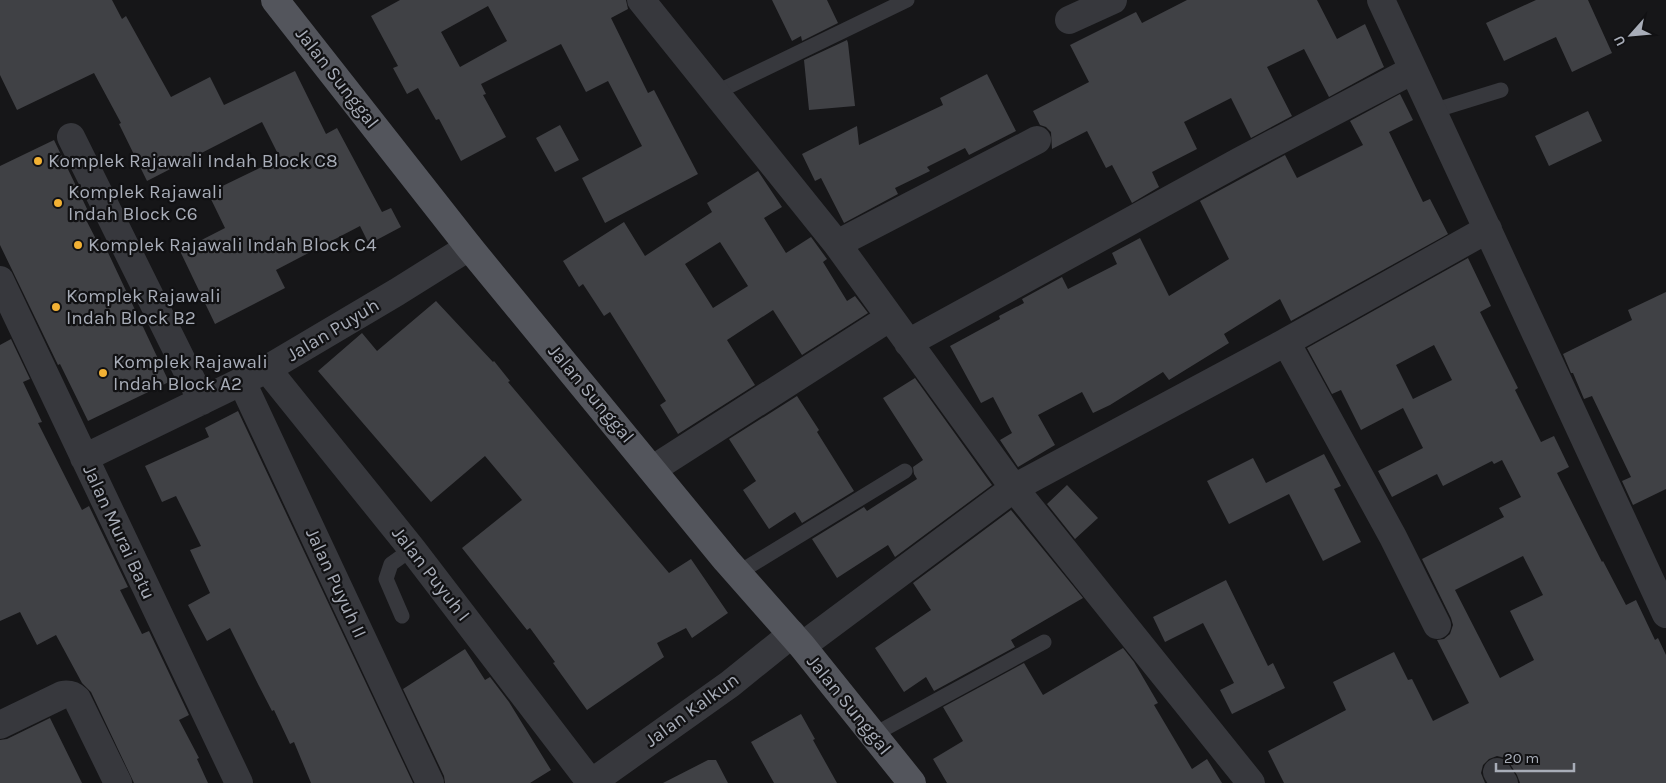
<svg xmlns="http://www.w3.org/2000/svg" width="1666" height="783" viewBox="0 0 1666 783" font-family="Karla,sans-serif">
<rect width="100%" height="100%" fill="#161618"/>
<path fill="#404145" fill-rule="evenodd" d="M 0,0 L 112,0 L 122,19 L 126,16 L 171,97 L 210,77 L 224,105 L 295,71 L 326,134 L 337,128 L 382,212 L 391,208 L 401,227 L 369,244 L 360,226 L 276,270 L 285,288 L 215,324 L 180,251 L 225,228 L 208,193 L 280,158 L 262,122 L 147,181 L 119,124 L 121,123 L 94,73 L 17,110 L 0,75 Z
M 400,0 L 626,0 L 628,9 L 611,18 L 648,93 L 654,90 L 698,174 L 605,223 L 582,178 L 642,146 L 608,81 L 586,92 L 561,44 L 481,84 L 486,94 L 483,95 L 506,137 L 461,161 L 439,119 L 436,120 L 418,88 L 407,94 L 393,68 L 398,66 L 371,16 ZM 488,6 L 507,41 L 460,67 L 441,32 Z
M 772,0 L 827,0 L 838,23 L 802,41 L 801,36 L 792,41 Z
M 1187,0 L 1317,0 L 1337,39 L 1365,24 L 1384,67 L 1329,97 L 1304,49 L 1267,67 L 1292,116 L 1251,138 L 1231,98 L 1184,122 L 1197,149 L 1152,172 L 1159,187 L 1132,203 L 1112,165 L 1106,168 L 1087,131 L 1052,149 L 1051,132 L 1046,127 L 1040,125 L 1033,111 L 1089,82 L 1070,45 L 1136,12 L 1142,23 Z
M 1536,0 L 1588,0 L 1612,53 L 1572,72 L 1556,37 L 1504,61 L 1486,23 Z
M 847,40 L 848,43 L 855,106 L 809,110 L 804,60 Z
M 987,74 L 1016,131 L 969,155 L 965,148 L 927,167 L 930,171 L 895,188 L 898,194 L 844,223 L 821,178 L 815,181 L 802,154 L 857,126 L 859,145 L 943,105 L 940,98 Z
M 1400,94 L 1413,120 L 1389,132 L 1423,202 L 1430,199 L 1448,234 L 1291,321 L 1280,299 L 1224,334 L 1229,343 L 1169,380 L 1163,372 L 1110,405 L 1093,413 L 1082,392 L 1038,415 L 1055,445 L 1018,467 L 1000,440 L 1012,433 L 993,397 L 981,403 L 950,346 L 1000,319 L 999,316 L 1024,303 L 1022,299 L 1062,277 L 1068,289 L 1117,264 L 1112,253 L 1140,238 L 1169,296 L 1229,259 L 1200,201 L 1285,155 L 1297,178 L 1363,145 L 1350,121 Z
M 1588,111 L 1602,141 L 1549,166 L 1535,136 Z
M 560,125 L 579,160 L 555,172 L 536,138 Z
M 54,140 L 88,211 L 83,214 L 100,247 L 104,244 L 169,382 L 88,421 L 60,364 L 58,365 L 0,245 L 0,166 Z
M 758,171 L 782,207 L 764,218 L 786,253 L 811,237 L 827,259 L 823,262 L 847,301 L 855,296 L 868,313 L 802,355 L 773,310 L 727,340 L 755,385 L 678,434 L 660,405 L 666,401 L 610,312 L 604,316 L 583,284 L 579,287 L 563,261 L 624,222 L 645,256 L 712,212 L 707,203 ZM 720,242 L 748,286 L 713,308 L 685,264 Z
M 1468,258 L 1491,306 L 1480,312 L 1518,388 L 1515,390 L 1541,442 L 1554,436 L 1569,467 L 1557,473 L 1602,562 L 1603,561 L 1626,605 L 1636,600 L 1655,640 L 1658,638 L 1666,655 L 1666,783 L 1520,783 L 1517,775 L 1510,764 L 1505,758 L 1497,756 L 1489,759 L 1483,765 L 1481,773 L 1485,783 L 1284,783 L 1268,751 L 1346,710 L 1333,682 L 1394,652 L 1408,680 L 1412,679 L 1433,721 L 1469,703 L 1437,640 L 1444,639 L 1450,634 L 1453,625 L 1451,618 L 1422,559 L 1504,517 L 1499,508 L 1521,497 L 1502,460 L 1494,464 L 1492,461 L 1443,486 L 1437,474 L 1392,497 L 1378,471 L 1423,448 L 1403,408 L 1361,430 L 1341,390 L 1332,394 L 1307,348 ZM 1434,345 L 1452,380 L 1413,399 L 1396,365 ZM 1523,556 L 1543,595 L 1510,611 L 1534,660 L 1500,678 L 1455,590 Z
M 1666,292 L 1666,489 L 1633,505 L 1622,481 L 1631,477 L 1592,396 L 1584,399 L 1573,373 L 1571,373 L 1563,354 L 1632,320 L 1628,310 Z
M 436,301 L 493,362 L 494,361 L 510,381 L 508,382 L 669,573 L 691,559 L 728,613 L 692,638 L 686,628 L 657,643 L 664,657 L 587,710 L 553,663 L 555,662 L 530,628 L 527,630 L 462,548 L 522,500 L 485,456 L 431,502 L 318,371 L 362,333 L 377,351 Z
M 11,339 L 30,379 L 23,382 L 42,422 L 38,423 L 82,510 L 89,506 L 128,587 L 120,590 L 142,634 L 149,631 L 189,715 L 179,720 L 199,758 L 197,759 L 208,783 L 134,783 L 91,692 L 82,683 L 56,635 L 37,645 L 20,612 L 0,621 L 0,345 Z
M 915,378 L 992,485 L 895,557 L 888,545 L 837,578 L 812,539 L 864,507 L 867,511 L 917,479 L 914,474 L 913,467 L 923,460 L 883,398 Z
M 797,396 L 819,430 L 817,432 L 854,491 L 802,523 L 795,512 L 769,529 L 743,490 L 756,481 L 729,439 Z
M 238,411 L 413,783 L 311,783 L 294,742 L 290,744 L 274,710 L 272,711 L 259,686 L 230,628 L 207,641 L 188,605 L 210,593 L 190,550 L 201,546 L 176,496 L 162,502 L 145,466 L 209,437 L 205,428 Z
M 1324,454 L 1341,486 L 1334,489 L 1361,542 L 1323,561 L 1289,494 L 1229,524 L 1207,481 L 1253,458 L 1266,483 Z
M 1067,485 L 1098,518 L 1075,539 L 1047,504 Z
M 1011,510 L 1083,598 L 1011,640 L 1015,647 L 934,691 L 926,677 L 904,692 L 875,648 L 931,610 L 913,583 Z
M 1226,580 L 1268,666 L 1273,663 L 1285,688 L 1232,714 L 1220,690 L 1234,683 L 1203,623 L 1165,642 L 1153,617 Z
M 1123,648 L 1134,662 L 1158,703 L 1154,705 L 1192,769 L 1207,759 L 1222,783 L 947,783 L 933,759 L 963,741 L 943,707 L 1024,663 L 1043,695 Z
M 465,649 L 485,680 L 490,677 L 509,702 L 551,770 L 530,783 L 445,783 L 444,776 L 403,689 Z
M 801,714 L 815,739 L 813,740 L 837,783 L 774,783 L 751,742 Z
M 50,718 L 82,783 L 0,783 L 0,740 L 7,739 Z
M 708,760 L 716,760 L 728,783 L 663,783 Z"/>
<g fill="none" stroke-linecap="round" stroke-linejoin="round">
<path stroke="#37383d" stroke-width="15" d="M 715,93 L 907,0
M 1433,111 L 1501,90
M 738,573 L 905,471
M 402,616 L 386,579 L 391,564 L 412,549
M 873,735 L 1044,642"/>
<path stroke="#37383d" stroke-width="28" d="M 641,0 L 837,244 L 1014,488 L 1251,783
M 1381,0 L 1666,614
M 1069,20 L 1113,0
M 71,137 L 202,401
M 837,244 L 1037,140
M 0,280 L 239,783
M 1286,342 L 1488,229
M 908,343 L 1240,161 L 1413,70
M 267,369 L 412,549 L 591,783
M 242,382 L 430,783
M 84,458 L 267,369 L 397,292 L 469,247
M 653,469 L 889,318
M 802,646 L 1014,488 L 1286,342 L 1393,537 L 1437,625
M 0,725 L 62,695 C 68,694 73,695 77,699 L 118,783
M 1497,772 L 1504,783
M 591,783 L 730,684 L 792,634"/>
<path stroke="#53555c" stroke-width="28" d="M 275,0 L 469,247 L 726,560 L 802,646 L 912,783"/>
</g>
<g fill="#f2b134" stroke="#111113" stroke-width="2">
<circle cx="38" cy="161" r="5"/>
<circle cx="58" cy="203" r="5"/>
<circle cx="78" cy="245" r="5"/>
<circle cx="56" cy="307" r="5"/>
<circle cx="103" cy="373" r="5"/>
</g>
<g text-anchor="middle" dominant-baseline="central" stroke-width="4.5" stroke-linejoin="round" paint-order="stroke">
<g font-size="19" fill="#a8adb8" stroke="#111113">
<text transform="translate(337 78) rotate(52)">Jalan Sunggal</text>
<text transform="translate(333 330) rotate(-31)">Jalan Puyuh</text>
<text transform="translate(591 394) rotate(50)">Jalan Sunggal</text>
<text transform="translate(119 532) rotate(65)">Jalan Murai Batu</text>
<text transform="translate(431 574) rotate(52)">Jalan Puyuh I</text>
<text transform="translate(336 583) rotate(65)">Jalan Puyuh II</text>
<text transform="translate(849 705) rotate(51)">Jalan Sunggal</text>
<text transform="translate(692 710) rotate(-36)">Jalan Kalkun</text>
</g>
<g font-size="19" fill="#a8adb8" stroke="#111113" text-anchor="start">
<text x="48" y="161">Komplek Rajawali Indah Block C8</text>
<text x="68" y="192">Komplek Rajawali<tspan x="68" dy="22">Indah Block C6</tspan></text>
<text x="88" y="245">Komplek Rajawali Indah Block C4</text>
<text x="66" y="296">Komplek Rajawali<tspan x="66" dy="22">Indah Block B2</tspan></text>
<text x="113" y="362">Komplek Rajawali<tspan x="113" dy="22">Indah Block A2</tspan></text>
</g>
</g>
<g transform="translate(1631 35) rotate(243)" stroke="#111113" stroke-width="4" paint-order="stroke">
<path d="M0-4L9 19L0 12L-9 19Z" fill="#a8adb8"/>
<text y="-8" font-size="14" font-weight="bold" text-anchor="middle" fill="#a8adb8">U</text>
</g>
<path d="M1496 763v8h78v-8" fill="none" stroke="#a8adb8" stroke-width="2.5"/>
<text x="1504" y="763" font-size="15" fill="#a8adb8" stroke="#111113" stroke-width="4" paint-order="stroke">20 m</text>
</svg>
